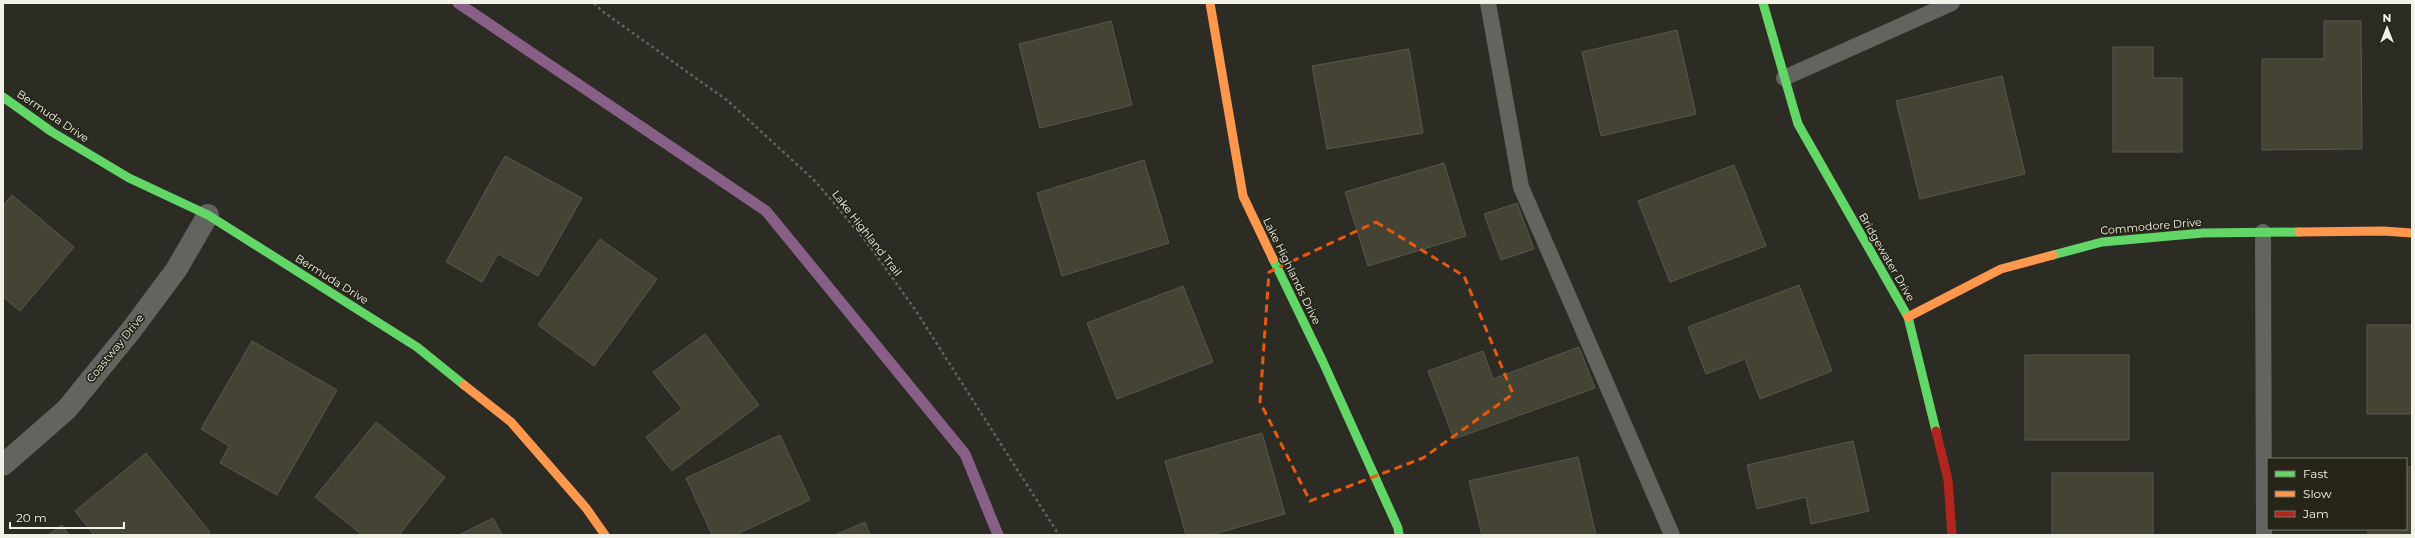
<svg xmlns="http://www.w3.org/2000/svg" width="2415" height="538" viewBox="0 0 2415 538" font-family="Montserrat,sans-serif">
<rect width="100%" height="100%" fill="#2c2c24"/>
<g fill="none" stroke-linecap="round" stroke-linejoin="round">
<path stroke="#886087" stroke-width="11" d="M 458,3 L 766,211 L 965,454 L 998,535"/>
</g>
<path fill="#444334" stroke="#585751" d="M 1111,21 L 1132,105 L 1040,128 L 1019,44 Z
M 2324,21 L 2361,21 L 2362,149 L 2262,150 L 2262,59 L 2324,59 Z
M 1677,30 L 1696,114 L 1601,136 L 1582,52 Z
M 2113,47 L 2153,47 L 2153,78 L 2182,78 L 2182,152 L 2113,152 Z
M 1409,49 L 1423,133 L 1327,149 L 1312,66 Z
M 2002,76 L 2025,174 L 1920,199 L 1896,101 Z
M 505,156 L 582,198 L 538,276 L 498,254 L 482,282 L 446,262 Z
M 1144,160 L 1169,243 L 1062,276 L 1037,193 Z
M 1444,163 L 1466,236 L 1368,266 L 1345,192 Z
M 1734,165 L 1766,246 L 1670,282 L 1638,201 Z
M 12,195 L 74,247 L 20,311 L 3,297 L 3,206 Z
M 1517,203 L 1534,249 L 1501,260 L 1484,214 Z
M 600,239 L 657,279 L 594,366 L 538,325 Z
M 1799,285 L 1832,371 L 1760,399 L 1745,359 L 1706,374 L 1688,327 Z
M 1183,286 L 1213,362 L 1117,399 L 1087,323 Z
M 2367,325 L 2412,325 L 2412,414 L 2367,414 Z
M 705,334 L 759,405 L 672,471 L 646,437 L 682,409 L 653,372 Z
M 252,341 L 337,390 L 277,495 L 220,463 L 229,446 L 201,429 Z
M 1579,347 L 1595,388 L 1454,439 L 1428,371 L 1483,351 L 1493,379 Z
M 2025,355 L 2129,355 L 2129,440 L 2025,440 Z
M 376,422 L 445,477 L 399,535 L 362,535 L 315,497 Z
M 1262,433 L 1285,514 L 1211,535 L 1186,535 L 1165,461 Z
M 780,435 L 810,500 L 735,535 L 712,535 L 686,478 Z
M 1853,441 L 1869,511 L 1811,524 L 1806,497 L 1757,509 L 1747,465 Z
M 146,453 L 210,532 L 206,535 L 94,535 L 75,511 Z
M 1578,457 L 1596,535 L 1482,535 L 1469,481 Z
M 2406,467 L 2412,467 L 2412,535 L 2368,535 L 2368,529 L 2406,529 Z
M 2052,473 L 2153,473 L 2153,535 L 2052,535 Z
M 493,518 L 502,535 L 459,535 Z
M 865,522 L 870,535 L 835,535 Z
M 62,525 L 69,535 L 48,535 Z"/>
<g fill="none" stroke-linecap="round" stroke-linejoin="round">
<path stroke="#62625d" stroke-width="2.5" stroke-dasharray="3 3" stroke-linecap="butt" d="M 594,3 L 602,11 L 728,101 L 816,182 L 868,244 L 914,308 L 1059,535"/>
<path stroke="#63635f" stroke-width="16" d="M 1488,3 L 1521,187 L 1672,535
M 1784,78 L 1952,3
M 2263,232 L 2264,535"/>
<path stroke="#63635f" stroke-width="22" d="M 3,465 L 67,409 L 132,329 L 176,270 L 208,215"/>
<path stroke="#63d668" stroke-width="9" d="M 1763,3 L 1798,124 L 1908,317 L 1936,431
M 3,97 L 52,132 L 129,178 L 208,215 L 417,347 L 464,385
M 2053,255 L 2102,242 L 2203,233 L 2299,232
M 1273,259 L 1323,362 L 1398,528 L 1399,535"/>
<path stroke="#ff974d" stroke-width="9" d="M 1210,3 L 1243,196 L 1273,259
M 2299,232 L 2383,231 L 2412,233
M 1908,317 L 2001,269 L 2053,255
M 464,385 L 511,422 L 586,508 L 605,535"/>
<path stroke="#b3261e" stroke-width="9" d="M 1936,431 L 1948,480 L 1952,535"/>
</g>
<path fill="none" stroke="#e8590c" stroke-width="3" stroke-dasharray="8 5" stroke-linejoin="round" d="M 1376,222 L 1464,276 L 1513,394 L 1423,458 L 1310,501 L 1260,402 L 1269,272 Z"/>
<g text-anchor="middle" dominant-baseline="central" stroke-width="3.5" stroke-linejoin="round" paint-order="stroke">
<g font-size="11" fill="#f1f1e8" stroke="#262518">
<text transform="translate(53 116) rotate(34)">Bermuda Drive</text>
<text transform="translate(2151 226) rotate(-5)">Commodore Drive</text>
<text transform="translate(867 233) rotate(52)">Lake Highland Trail</text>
<text transform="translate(1887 257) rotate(60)">Bridgewater Drive</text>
<text transform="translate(1292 271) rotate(64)">Lake Highlands Drive</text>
<text transform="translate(332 279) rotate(32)">Bermuda Drive</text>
<text transform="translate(115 348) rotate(-51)">Coastway Drive</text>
</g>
</g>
<rect width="2415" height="538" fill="none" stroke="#f1f1e8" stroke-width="8"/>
<rect x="2267" y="458" width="140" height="72" fill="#262518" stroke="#77776b"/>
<rect x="2275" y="471" width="20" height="6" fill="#63d668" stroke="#77776b"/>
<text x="2303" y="478" font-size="12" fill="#f1f1e8">Fast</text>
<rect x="2275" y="491" width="20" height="6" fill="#ff974d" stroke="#77776b"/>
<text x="2303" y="498" font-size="12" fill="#f1f1e8">Slow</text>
<rect x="2275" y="511" width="20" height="6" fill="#b3261e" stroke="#77776b"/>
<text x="2303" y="518" font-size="12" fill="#f1f1e8">Jam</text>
<g transform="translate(2387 28)" stroke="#262518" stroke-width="3" paint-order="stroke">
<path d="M0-3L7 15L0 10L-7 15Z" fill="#f1f1e8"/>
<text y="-6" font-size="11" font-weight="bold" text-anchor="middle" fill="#f1f1e8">N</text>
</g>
<path d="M10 522v6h114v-6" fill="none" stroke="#f1f1e8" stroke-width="2"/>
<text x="16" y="522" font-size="12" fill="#f1f1e8" stroke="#262518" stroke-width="3" paint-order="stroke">20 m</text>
</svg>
